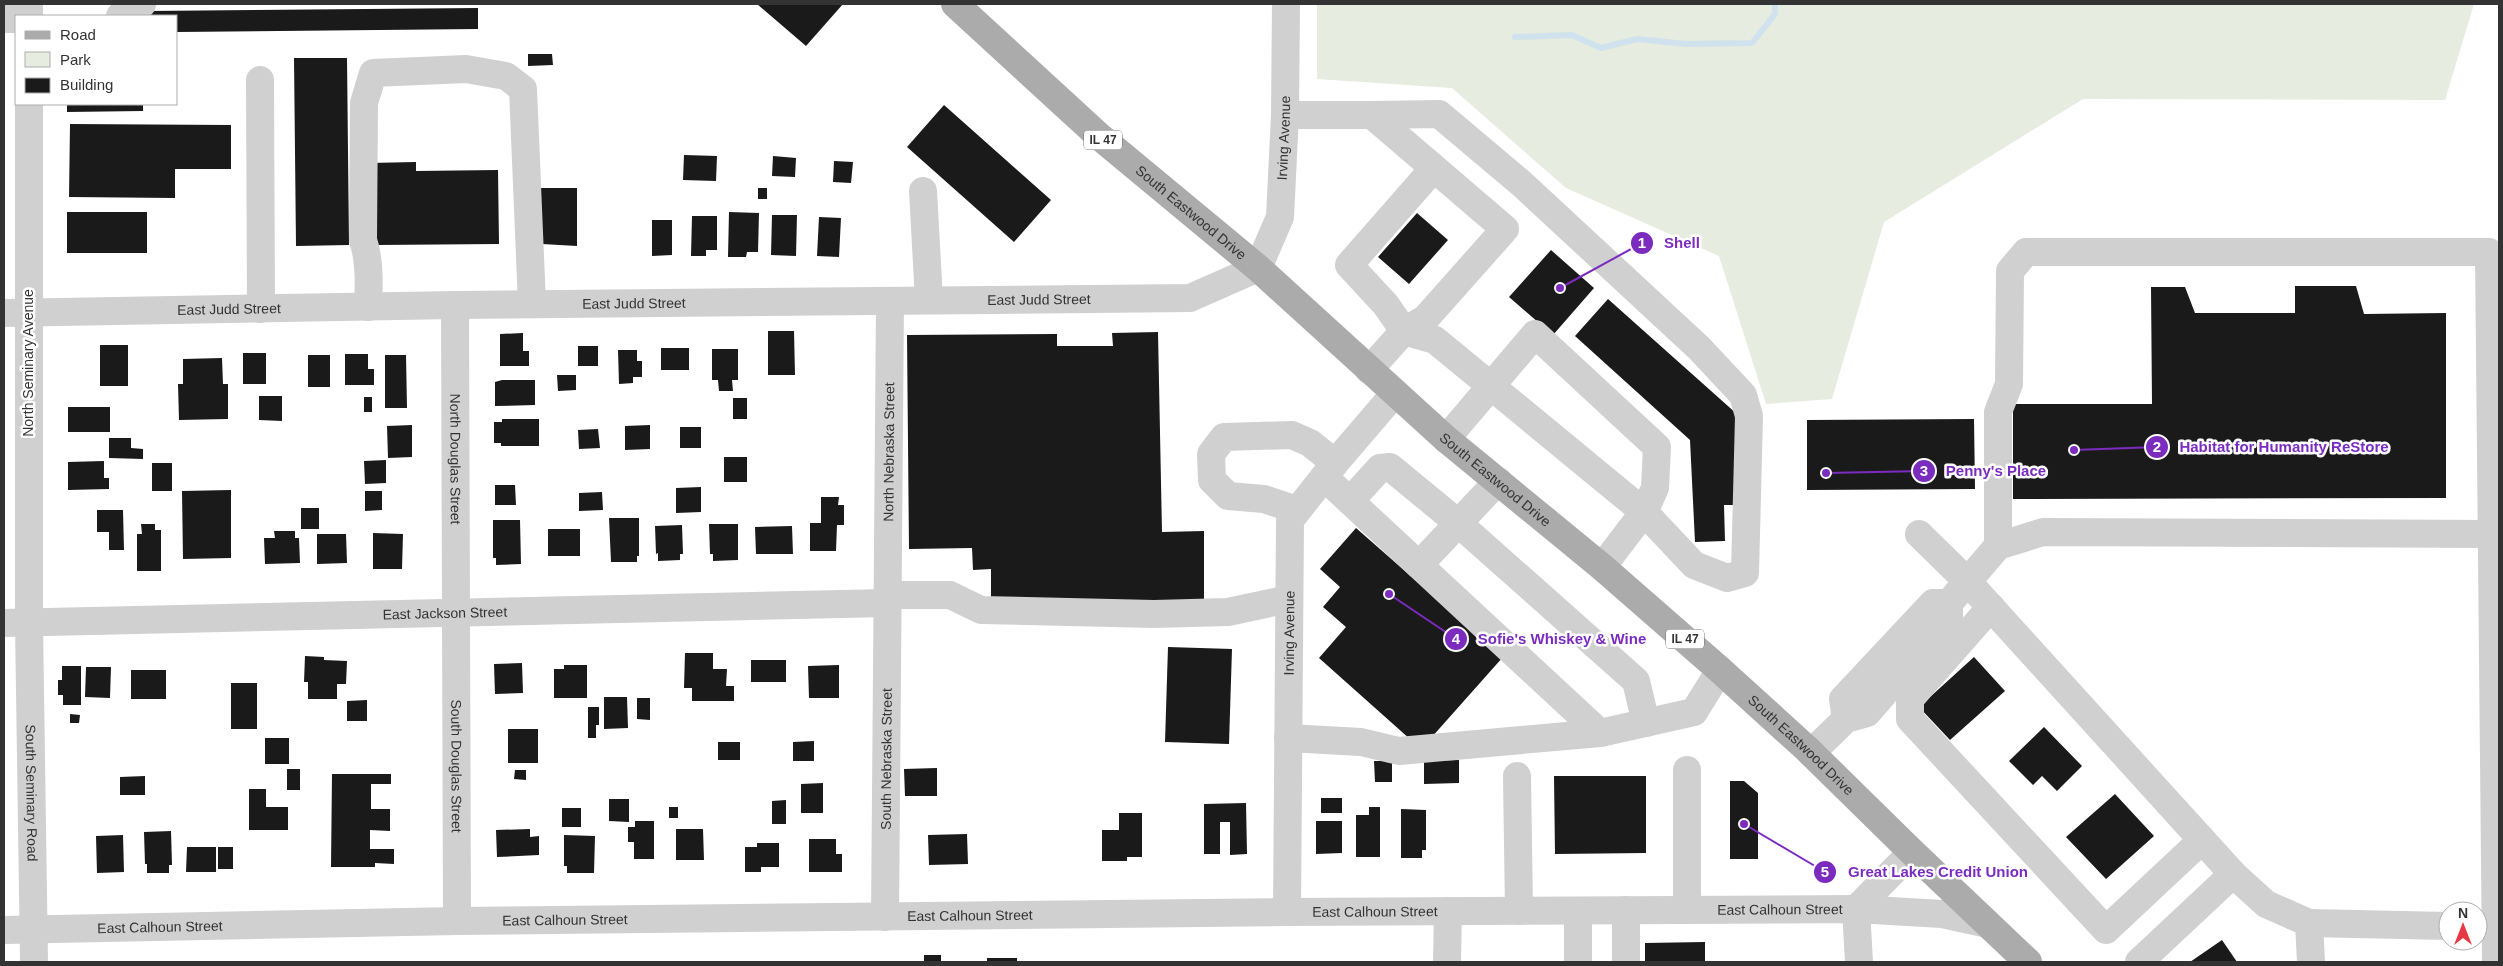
<svg xmlns="http://www.w3.org/2000/svg" width="2503" height="966" viewBox="0 0 2503 966" font-family="Helvetica,sans-serif">
<rect width="100%" height="100%" fill="#fff"/>
<path fill="#e6ecdf" d="M 1317,4 L 2474,4 L 2445,100 L 2083,99 L 1884,222 L 1832,399 L 1766,404 L 1719,256 L 1566,188 L 1452,88 L 1317,79 Z"/>
<g fill="none" stroke-linecap="round" stroke-linejoin="round">
<path stroke="#cfe2ee" stroke-width="6" d="M 1515,37 L 1572,35 L 1601,48 L 1637,39 L 1686,44 L 1752,43 L 1775,14 L 1775,4"/>
</g>
<path fill="#1a1a1a" d="M 757,4 L 843,4 L 806,46 Z
M 478,8 L 478,29 L 176,32 L 176,16 L 147,16 L 147,11 Z
M 528,54 L 552,54 L 553,65 L 528,66 Z
M 294,58 L 347,58 L 349,245 L 296,246 Z
M 67,104 L 143,104 L 143,111 L 67,112 Z
M 944,105 L 1051,200 L 1014,242 L 907,147 Z
M 70,124 L 231,125 L 231,169 L 175,169 L 175,198 L 69,197 Z
M 684,155 L 717,156 L 716,181 L 683,180 Z
M 773,156 L 796,158 L 795,177 L 772,176 Z
M 834,161 L 853,162 L 851,183 L 833,182 Z
M 416,162 L 416,171 L 498,170 L 499,244 L 376,245 L 369,163 Z
M 540,188 L 577,188 L 577,246 L 542,244 Z
M 758,188 L 767,188 L 767,199 L 758,199 Z
M 67,212 L 147,212 L 147,253 L 67,253 Z
M 729,212 L 759,213 L 758,252 L 747,252 L 746,257 L 728,257 Z
M 1417,213 L 1448,240 L 1409,284 L 1378,257 Z
M 772,215 L 797,215 L 796,256 L 771,255 Z
M 692,216 L 717,216 L 717,250 L 706,250 L 706,256 L 691,256 Z
M 819,217 L 841,218 L 839,257 L 817,256 Z
M 652,220 L 672,220 L 672,255 L 652,256 Z
M 1551,250 L 1594,288 L 1553,335 L 1509,297 Z
M 2295,286 L 2356,286 L 2364,314 L 2446,313 L 2446,498 L 2013,499 L 2013,404 L 2152,404 L 2151,287 L 2185,287 L 2195,313 L 2295,313 Z
M 1608,299 L 1738,415 L 1739,505 L 1724,505 L 1725,541 L 1695,542 L 1690,440 L 1575,336 Z
M 768,331 L 794,331 L 795,375 L 768,375 Z
M 1158,332 L 1162,532 L 1204,531 L 1204,604 L 991,606 L 991,569 L 973,570 L 972,548 L 909,549 L 907,335 L 1057,334 L 1057,346 L 1113,346 L 1112,333 Z
M 523,333 L 523,351 L 529,351 L 529,366 L 500,366 L 500,334 Z
M 100,345 L 128,345 L 128,386 L 100,386 Z
M 578,346 L 598,346 L 598,366 L 578,366 Z
M 661,348 L 689,348 L 689,370 L 661,370 Z
M 712,349 L 738,349 L 738,380 L 732,380 L 733,391 L 719,391 L 718,380 L 712,380 Z
M 618,350 L 637,350 L 637,361 L 642,361 L 642,377 L 633,377 L 633,383 L 619,384 Z
M 243,353 L 266,353 L 266,384 L 243,384 Z
M 345,354 L 368,354 L 368,369 L 374,369 L 374,385 L 345,385 Z
M 308,355 L 330,355 L 330,387 L 308,387 Z
M 385,355 L 406,355 L 407,408 L 385,408 Z
M 222,358 L 223,384 L 228,384 L 228,419 L 179,420 L 178,384 L 183,384 L 183,359 Z
M 557,375 L 576,375 L 576,390 L 558,391 Z
M 502,380 L 535,380 L 535,405 L 495,406 L 495,382 Z
M 259,396 L 282,396 L 282,421 L 259,420 Z
M 364,397 L 372,397 L 372,412 L 364,412 Z
M 733,398 L 747,398 L 747,419 L 733,419 Z
M 68,407 L 110,407 L 110,432 L 68,432 Z
M 502,419 L 539,419 L 539,446 L 501,446 L 501,443 L 494,443 L 494,422 L 502,422 Z
M 1974,419 L 1975,489 L 1807,490 L 1807,420 Z
M 412,425 L 412,457 L 388,458 L 387,426 Z
M 650,425 L 650,449 L 625,450 L 625,426 Z
M 680,427 L 701,427 L 701,448 L 680,448 Z
M 598,429 L 600,448 L 579,449 L 578,430 Z
M 109,438 L 131,438 L 131,448 L 143,449 L 143,459 L 109,458 Z
M 724,457 L 747,457 L 747,482 L 724,482 Z
M 386,460 L 386,483 L 365,484 L 364,461 Z
M 104,461 L 104,478 L 109,478 L 109,489 L 68,490 L 68,462 Z
M 152,463 L 172,463 L 172,491 L 152,491 Z
M 495,485 L 515,485 L 516,505 L 495,505 Z
M 701,487 L 701,512 L 676,513 L 676,488 Z
M 231,490 L 231,558 L 183,559 L 182,491 Z
M 365,491 L 382,491 L 382,510 L 365,511 Z
M 602,492 L 603,510 L 579,511 L 579,493 Z
M 821,497 L 839,497 L 838,505 L 844,505 L 844,525 L 837,525 L 836,551 L 810,551 L 810,523 L 821,523 Z
M 301,508 L 319,508 L 319,529 L 301,529 Z
M 97,510 L 123,510 L 124,550 L 109,550 L 109,532 L 97,532 Z
M 609,518 L 639,518 L 639,556 L 637,556 L 637,562 L 611,562 Z
M 493,520 L 520,520 L 521,564 L 496,565 L 496,558 L 493,558 Z
M 141,524 L 155,524 L 155,530 L 161,530 L 161,571 L 137,571 L 137,534 L 142,534 Z
M 709,524 L 738,524 L 738,560 L 713,561 L 713,554 L 710,554 Z
M 682,525 L 683,554 L 680,554 L 680,560 L 658,561 L 658,553 L 656,554 L 655,526 Z
M 792,526 L 793,554 L 756,554 L 755,527 Z
M 1356,528 L 1503,657 L 1431,738 L 1411,740 L 1319,658 L 1346,627 L 1323,607 L 1340,587 L 1320,569 Z
M 548,529 L 580,529 L 580,556 L 548,556 Z
M 274,531 L 295,531 L 295,538 L 299,538 L 300,563 L 265,564 L 264,538 L 275,538 Z
M 373,533 L 403,534 L 402,569 L 373,569 Z
M 317,534 L 346,534 L 347,563 L 317,564 Z
M 1168,647 L 1232,649 L 1229,744 L 1165,742 Z
M 685,653 L 713,653 L 713,669 L 727,669 L 726,686 L 734,686 L 734,701 L 692,701 L 692,688 L 684,688 Z
M 305,656 L 324,657 L 324,660 L 347,661 L 346,684 L 337,684 L 337,699 L 308,699 L 308,682 L 304,682 Z
M 1974,657 L 2005,691 L 1950,740 L 1919,707 Z
M 751,660 L 786,660 L 786,682 L 751,682 Z
M 522,663 L 523,693 L 495,694 L 494,664 Z
M 564,665 L 587,665 L 587,698 L 554,698 L 554,669 L 564,669 Z
M 839,665 L 839,698 L 809,698 L 808,666 Z
M 62,666 L 81,666 L 81,705 L 63,705 L 63,695 L 58,695 L 58,680 L 62,680 Z
M 86,667 L 111,667 L 110,698 L 85,697 Z
M 131,670 L 166,670 L 166,699 L 131,699 Z
M 231,683 L 257,683 L 257,729 L 231,729 Z
M 604,697 L 627,697 L 628,728 L 604,729 Z
M 637,698 L 650,698 L 650,720 L 637,719 Z
M 367,700 L 367,721 L 347,721 L 347,701 Z
M 588,707 L 599,707 L 599,725 L 596,725 L 596,738 L 588,738 Z
M 70,714 L 80,715 L 79,723 L 70,723 Z
M 2044,727 L 2082,766 L 2057,791 L 2042,776 L 2033,785 L 2009,761 Z
M 508,729 L 538,729 L 538,763 L 508,763 Z
M 265,738 L 289,738 L 289,764 L 265,764 Z
M 814,741 L 814,761 L 793,761 L 793,742 Z
M 718,742 L 740,742 L 740,760 L 718,760 Z
M 1459,760 L 1459,783 L 1424,784 L 1424,761 Z
M 1374,761 L 1392,761 L 1392,782 L 1375,782 Z
M 937,768 L 937,796 L 905,796 L 904,769 Z
M 287,769 L 300,769 L 300,790 L 287,790 Z
M 515,770 L 526,770 L 526,780 L 514,779 Z
M 332,774 L 391,774 L 391,784 L 371,784 L 371,809 L 390,809 L 390,831 L 370,830 L 370,849 L 394,849 L 394,864 L 375,863 L 375,867 L 331,867 Z
M 145,776 L 145,795 L 120,795 L 120,777 Z
M 1554,776 L 1646,776 L 1646,853 L 1555,854 Z
M 1730,781 L 1744,781 L 1758,793 L 1758,859 L 1730,859 Z
M 823,783 L 823,813 L 801,813 L 801,784 Z
M 249,789 L 266,789 L 266,807 L 288,807 L 288,830 L 249,830 Z
M 2115,794 L 2154,836 L 2106,879 L 2066,837 Z
M 1321,798 L 1342,798 L 1342,813 L 1321,813 Z
M 609,799 L 629,799 L 629,822 L 609,821 Z
M 786,800 L 786,824 L 772,824 L 772,801 Z
M 1246,803 L 1247,854 L 1230,855 L 1230,822 L 1220,822 L 1220,854 L 1204,854 L 1204,804 Z
M 669,807 L 678,807 L 678,818 L 669,818 Z
M 1369,807 L 1380,807 L 1380,857 L 1356,857 L 1356,815 L 1369,815 Z
M 562,808 L 581,808 L 581,827 L 562,827 Z
M 1401,809 L 1426,810 L 1426,850 L 1422,850 L 1422,858 L 1401,858 Z
M 1119,813 L 1142,813 L 1142,857 L 1127,857 L 1127,861 L 1102,861 L 1102,830 L 1119,830 Z
M 635,821 L 654,821 L 654,859 L 634,859 L 634,842 L 628,842 L 628,827 L 635,827 Z
M 1316,821 L 1342,821 L 1342,853 L 1316,854 Z
M 530,829 L 530,837 L 539,836 L 539,855 L 497,857 L 496,830 Z
M 676,829 L 703,829 L 704,860 L 676,860 Z
M 171,831 L 172,865 L 169,865 L 169,873 L 147,873 L 147,864 L 145,864 L 144,832 Z
M 967,834 L 968,864 L 929,865 L 928,835 Z
M 123,835 L 124,872 L 97,873 L 96,836 Z
M 564,835 L 595,836 L 594,873 L 567,873 L 567,866 L 564,866 Z
M 809,839 L 836,839 L 836,854 L 842,854 L 842,872 L 809,872 Z
M 757,843 L 779,843 L 779,867 L 761,867 L 761,872 L 745,872 L 745,847 L 757,847 Z
M 187,847 L 216,847 L 216,872 L 186,872 Z
M 218,847 L 233,847 L 233,869 L 218,869 Z
M 2222,940 L 2237,962 L 2190,962 Z
M 1705,942 L 1705,962 L 1645,962 L 1645,943 Z
M 924,955 L 941,955 L 941,962 L 924,962 Z
M 987,958 L 1017,958 L 1017,962 L 987,962 Z"/>
<g fill="none" stroke-linecap="round" stroke-linejoin="round">
<g stroke="#d0d0d0" stroke-width="28">
<path d="M 29,16 L 29,4"/>
<path d="M 120,16 L 142,4"/>
<path d="M 4,19 L 16,19"/>
<path d="M 260,80 L 261,309"/>
<path id="s1" d="M 29,104 L 29,623 L 34,962"/>
<path d="M 1285,115 L 1372,115 L 1505,229 L 1425,319 L 1404,331 L 1369,370"/>
<path d="M 1372,115 L 1439,114 L 1522,184 L 1699,348 L 1743,395 L 1749,416 L 1745,573 L 1727,578 L 1694,565 L 1644,512 L 1602,567"/>
<path d="M 1434,168 L 1349,265 L 1386,305 L 1404,331 L 1435,340 L 1644,512 L 1655,488 L 1657,447 L 1535,334 L 1446,439"/>
<path d="M 923,191 L 929,300"/>
<path id="s2" d="M 455,305 L 457,921"/>
<path d="M 368,307 C 369,285 370,261 363,240 L 364,103 L 373,73 L 466,69 L 506,76 L 523,89 L 532,304"/>
<path id="s3" d="M 4,313 L 455,305 L 1190,298 L 1258,268 L 1280,217 L 1285,115 L 1286,4"/>
<path d="M 1324,477 L 1600,733 L 1694,712 L 1720,670"/>
<path d="M 1350,501 L 1380,468 L 1390,467 L 1458,523 L 1636,681 L 1646,723"/>
<path d="M 1297,510 L 1264,499 L 1228,496 L 1212,480 L 1211,454 L 1224,437 L 1292,435 L 1310,443 L 1335,463"/>
<path d="M 1919,534 L 1967,581 L 2233,874 L 2266,904 L 2309,923 L 2311,962"/>
<path d="M 1998,546 L 2043,532 L 2491,534"/>
<path d="M 1419,565 L 1498,481"/>
<path d="M 887,595 L 950,595 L 981,610 L 1154,614 L 1228,612 L 1289,599"/>
<path d="M 1949,603 L 1998,546 L 1998,412 L 2009,384 L 2010,271 L 2026,252 L 2489,252 L 2496,962"/>
<path d="M 1991,607 L 1910,699 L 1910,719 L 2106,930 L 2202,840"/>
<path id="s4" d="M 4,623 L 887,603"/>
<path d="M 1288,738 L 1361,742 L 1399,751 L 1600,733"/>
<path d="M 1811,753 L 1846,719 L 1867,713 L 1949,618 L 1949,603 L 1933,603 L 1843,699 L 1846,719"/>
<path d="M 1687,770 L 1687,910"/>
<path d="M 1517,776 L 1519,911"/>
<path d="M 1856,909 L 1912,852"/>
<path d="M 1856,909 L 1859,962"/>
<path d="M 1578,911 L 1578,962"/>
<path id="s5" d="M 1287,912 L 1290,520 L 1335,463 L 1395,393"/>
<path id="s6" d="M 885,917 L 890,301"/>
<path d="M 2309,923 L 2448,926"/>
<path id="s7" d="M 4,930 L 457,921 L 1287,912 L 1856,909 L 1942,914 L 1988,924"/>
<path d="M 1447,962 L 1448,911"/>
<path d="M 1626,962 L 1626,910"/>
<path d="M 2139,962 L 2233,874"/>
</g>
<path stroke="#ababab" stroke-width="28" id="s8" d="M 955,4 L 1100,137 L 1258,268 L 1446,439 L 1602,567 L 1720,670 L 1807,749 L 1912,852 L 2028,962"/>
</g>
<g text-anchor="middle" dominant-baseline="central" stroke-width="5" stroke-linejoin="round" paint-order="stroke">
<g fill="#fff" stroke="#707070" stroke-width="1">
<rect x="1084" y="130.5" width="38" height="19" rx="4"/>
<rect x="1666" y="629.5" width="38" height="19" rx="4"/>
</g>
<g font-size="12" font-weight="bold" fill="#333">
<text x="1103" y="140">IL 47</text>
<text x="1685" y="639">IL 47</text>
</g>
<g font-size="14" fill="#333" stroke="#fff">
<text stroke="none"><textPath href="#s3" startOffset="1395">Irving Avenue</textPath></text>
<text stroke="none"><textPath href="#s8" startOffset="315">South Eastwood Drive</textPath></text>
<text stroke="none"><textPath href="#s3" startOffset="1035">East Judd Street</textPath></text>
<text stroke="none"><textPath href="#s3" startOffset="630">East Judd Street</textPath></text>
<text stroke="none"><textPath href="#s3" startOffset="225">East Judd Street</textPath></text>
<text transform="translate(28 363) rotate(-90)">North Seminary Avenue</text>
<text stroke="none"><textPath href="#s6" startOffset="465">North Nebraska Street</textPath></text>
<text stroke="none"><textPath href="#s2" startOffset="154">North Douglas Street</textPath></text>
<text stroke="none"><textPath href="#s8" startOffset="720">South Eastwood Drive</textPath></text>
<text stroke="none"><textPath href="#s4" startOffset="441">East Jackson Street</textPath></text>
<text stroke="none"><textPath href="#s5" startOffset="279">Irving Avenue</textPath></text>
<text stroke="none"><textPath href="#s8" startOffset="1125">South Eastwood Drive</textPath></text>
<text stroke="none"><textPath href="#s6" startOffset="158">South Nebraska Street</textPath></text>
<text stroke="none"><textPath href="#s2" startOffset="461">South Douglas Street</textPath></text>
<text stroke="none"><textPath href="#s1" startOffset="689">South Seminary Road</textPath></text>
<text stroke="none"><textPath href="#s7" startOffset="1776">East Calhoun Street</textPath></text>
<text stroke="none"><textPath href="#s7" startOffset="1371">East Calhoun Street</textPath></text>
<text stroke="none"><textPath href="#s7" startOffset="966">East Calhoun Street</textPath></text>
<text stroke="none"><textPath href="#s7" startOffset="561">East Calhoun Street</textPath></text>
<text stroke="none"><textPath href="#s7" startOffset="156">East Calhoun Street</textPath></text>
</g>
</g>
<path fill="none" stroke="#7b2cbf" stroke-width="2" d="M1560 288L1642 243M2074 450L2157 447M1826 473L1924 471M1389 594L1456 639M1744 824L1825 872"/>
<g fill="#7b2cbf" stroke="#fff" stroke-width="2">
<circle cx="1560" cy="288" r="5"/>
<circle cx="2074" cy="450" r="5"/>
<circle cx="1826" cy="473" r="5"/>
<circle cx="1389" cy="594" r="5"/>
<circle cx="1744" cy="824" r="5"/>
<circle cx="1642" cy="243" r="12"/>
<circle cx="2157" cy="447" r="12"/>
<circle cx="1924" cy="471" r="12"/>
<circle cx="1456" cy="639" r="12"/>
<circle cx="1825" cy="872" r="12"/>
</g>
<g font-size="15" text-anchor="middle" font-weight="bold" fill="#fff">
<text x="1642" y="248">1</text>
<text x="2157" y="452">2</text>
<text x="1924" y="476">3</text>
<text x="1456" y="644">4</text>
<text x="1825" y="877">5</text>
</g>
<g font-size="15" text-anchor="middle" font-weight="bold" fill="#7b2cbf" stroke="#fff" stroke-width="5" stroke-linejoin="round" paint-order="stroke">
<text x="1682" y="248">Shell</text>
<text x="2284" y="452">Habitat for Humanity ReStore</text>
<text x="1996" y="476">Penny's Place</text>
<text x="1562" y="644">Sofie's Whiskey &amp; Wine</text>
<text x="1938" y="877">Great Lakes Credit Union</text>
</g>
<rect width="2503" height="966" fill="none" stroke="#333333" stroke-width="10"/>
<rect x="15" y="15" width="162" height="90" fill="#ffffff" stroke="#adadad"/>
<rect x="25" y="31" width="25" height="8" fill="#ababab" stroke="#adadad"/>
<text x="60" y="40" font-size="15" fill="#333333">Road</text>
<rect x="25" y="52" width="25" height="15" fill="#e6ecdf" stroke="#adadad"/>
<text x="60" y="65" font-size="15" fill="#333333">Park</text>
<rect x="25" y="78" width="25" height="15" fill="#1a1a1a" stroke="#adadad"/>
<text x="60" y="90" font-size="15" fill="#333333">Building</text>
<g transform="translate(2463 926)"><circle r="24" fill="#ffffff" stroke="#adadad"/>
<path d="M0-4L9 19L0 12L-9 19Z" fill="#e63946"/>
<text y="-8" font-size="14" font-weight="bold" text-anchor="middle" fill="#333333">N</text>
</g>
</svg>
